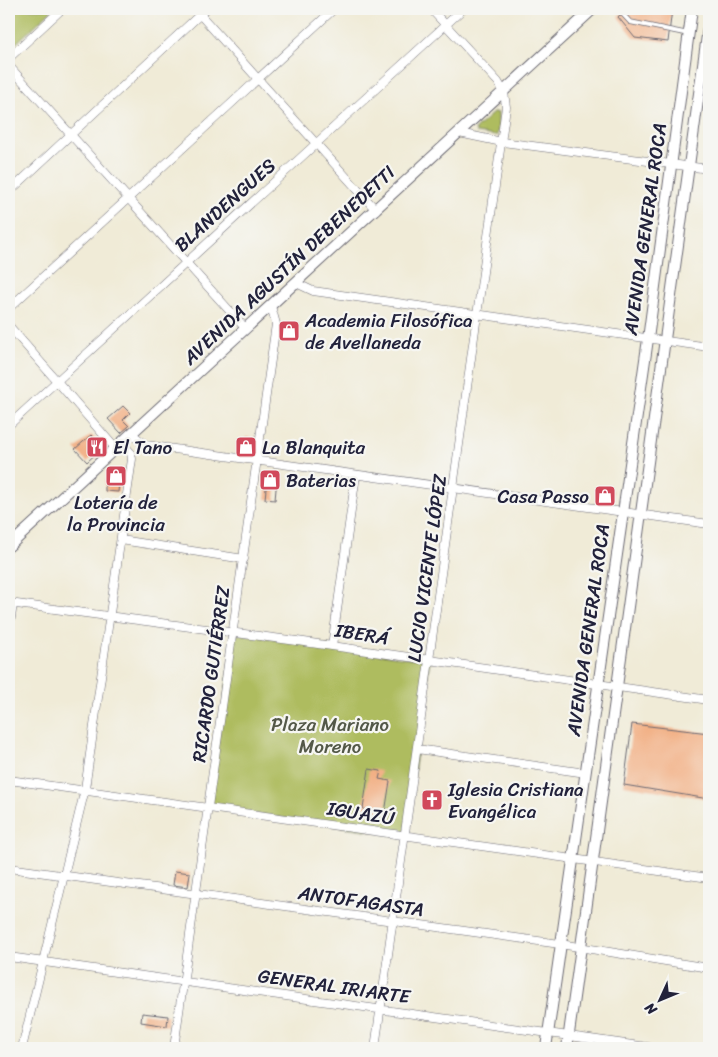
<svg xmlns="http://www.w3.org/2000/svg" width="718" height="1057" viewBox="0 0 718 1057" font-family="Sriracha,sans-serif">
<rect width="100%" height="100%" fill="#f6f6f2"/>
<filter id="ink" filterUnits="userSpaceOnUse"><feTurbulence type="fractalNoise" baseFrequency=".02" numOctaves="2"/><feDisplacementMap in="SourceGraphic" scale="10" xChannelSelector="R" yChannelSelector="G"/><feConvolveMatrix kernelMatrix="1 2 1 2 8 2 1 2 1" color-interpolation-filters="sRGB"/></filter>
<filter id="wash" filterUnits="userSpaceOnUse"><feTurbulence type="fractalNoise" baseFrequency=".0096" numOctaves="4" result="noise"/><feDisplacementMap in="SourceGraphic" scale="20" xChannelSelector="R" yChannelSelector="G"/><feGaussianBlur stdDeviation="1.12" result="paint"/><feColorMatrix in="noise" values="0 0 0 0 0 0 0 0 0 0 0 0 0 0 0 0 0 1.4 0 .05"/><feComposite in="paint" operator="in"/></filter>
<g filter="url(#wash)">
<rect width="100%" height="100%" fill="#f0ebd7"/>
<path fill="#aebc5f" stroke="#686f4d" d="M 9,9 L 53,9 L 9,50 Z
M 494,112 L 498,113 L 498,132 L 496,136 L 476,133 L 475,129 Z
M 234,633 L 430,661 L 405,836 L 208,807 Z"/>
<g id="blocks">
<path fill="#f2af83" d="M 625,9 L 672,9 L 668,42 L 635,38 L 618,17 Z
M 287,324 L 299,326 L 298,337 L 286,335 Z
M 123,406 L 130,413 L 123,420 L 129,426 L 121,433 L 108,419 Z
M 91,435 L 100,444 L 100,450 L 87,462 L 75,449 Z
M 246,437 L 256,439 L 255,445 L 250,449 L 244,447 Z
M 117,470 L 120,473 L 118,492 L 105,491 L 105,480 Z
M 270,477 L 277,478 L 275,500 L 265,499 L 267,479 Z
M 599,489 L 613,490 L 611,502 L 598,501 Z
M 632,724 L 709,733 L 709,799 L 624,785 Z
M 369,769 L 381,771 L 379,779 L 390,781 L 385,813 L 363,809 Z
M 175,871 L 190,873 L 188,887 L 173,885 Z
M 142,1013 L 168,1016 L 167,1026 L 141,1022 Z"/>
</g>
</g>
<g filter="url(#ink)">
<use href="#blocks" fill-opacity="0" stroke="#6a6872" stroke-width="1"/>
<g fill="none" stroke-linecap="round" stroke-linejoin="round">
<g stroke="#6a6872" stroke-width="5.5">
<path id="service" d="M 618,9 L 630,22 L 689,34"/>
</g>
<g stroke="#6a6872" stroke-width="9">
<path id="minor" d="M 195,9 L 376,210
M 9,58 L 62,9
M 9,66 L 246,329
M 459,133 L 502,142 L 709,169
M 9,192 L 206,9
M 296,283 L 313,291 L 709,347
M 9,308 L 334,9
M 9,326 L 116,449
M 9,425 L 463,9
M 132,434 L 146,445 L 709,524
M 121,540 L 244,559
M 9,603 L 297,641 L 709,700
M 9,631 L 13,604
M 332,646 L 356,475
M 417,749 L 586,773
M 9,780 L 709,878
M 9,868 L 560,944 L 709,968
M 9,957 L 654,1048
M 22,1048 L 85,789 L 132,459 L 131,453 L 122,443
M 174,1048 L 276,324 L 271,306
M 375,1048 L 506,107 L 504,92 L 498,82 L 431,9"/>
</g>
<g stroke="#6a6872" stroke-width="12">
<path id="secondary" d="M 9,546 L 593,9
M 546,1048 L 648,339 L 692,9
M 567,1048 L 709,21"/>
</g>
<use href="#service" stroke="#fff" stroke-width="4"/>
<use href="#minor" stroke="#fff" stroke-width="8"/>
<use href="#secondary" stroke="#fff" stroke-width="10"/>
</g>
</g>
<defs>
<g id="shop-square" transform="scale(1.125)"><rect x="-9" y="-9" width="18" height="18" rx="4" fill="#d1495b" stroke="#f6f6f2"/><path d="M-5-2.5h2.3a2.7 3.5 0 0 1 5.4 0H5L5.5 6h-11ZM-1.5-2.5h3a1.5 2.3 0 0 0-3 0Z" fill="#fff"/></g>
<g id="restaurant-square" transform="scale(1.125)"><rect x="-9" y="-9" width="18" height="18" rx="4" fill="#d1495b" stroke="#f6f6f2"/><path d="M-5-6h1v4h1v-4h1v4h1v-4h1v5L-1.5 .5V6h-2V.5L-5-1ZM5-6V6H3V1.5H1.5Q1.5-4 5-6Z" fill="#fff"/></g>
<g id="church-square" transform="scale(1.125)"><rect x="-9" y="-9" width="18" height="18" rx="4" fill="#d1495b" stroke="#f6f6f2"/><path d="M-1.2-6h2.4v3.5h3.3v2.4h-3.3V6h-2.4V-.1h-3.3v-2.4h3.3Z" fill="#fff"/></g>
</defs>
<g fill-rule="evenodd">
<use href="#shop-square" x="289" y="331"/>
<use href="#restaurant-square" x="97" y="447"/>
<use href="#shop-square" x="246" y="447"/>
<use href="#shop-square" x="116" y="476"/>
<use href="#shop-square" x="270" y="480"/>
<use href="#shop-square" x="605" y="496"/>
<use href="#church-square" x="432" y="800"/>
</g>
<g text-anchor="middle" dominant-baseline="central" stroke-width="4.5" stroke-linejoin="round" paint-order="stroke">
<g font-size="19" fill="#22223b" stroke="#f6f6f2">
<text transform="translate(225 205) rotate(-42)">BLANDENGUES</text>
<text transform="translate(645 229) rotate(-82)">AVENIDA GENERAL ROCA</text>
<text transform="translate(289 265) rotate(-43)">AVENIDA AGUSTÍN DEBENEDETTI</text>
<text transform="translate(427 568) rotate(-82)">LUCIO VICENTE LÓPEZ</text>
<text transform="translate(588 630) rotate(-82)">AVENIDA GENERAL ROCA</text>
<text transform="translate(362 634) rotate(9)">IBERÁ</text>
<text transform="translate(211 674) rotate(-82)">RICARDO GUTIÉRREZ</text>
<text transform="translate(361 813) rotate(9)">IGUAZÚ</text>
<text transform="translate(361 901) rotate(8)">ANTOFAGASTA</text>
<text transform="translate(334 986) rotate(8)">GENERAL IRIARTE</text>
</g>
<g font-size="19" fill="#22223b" stroke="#f6f6f2" text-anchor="start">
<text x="305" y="320">Academia Filosófica<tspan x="305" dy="22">de Avellaneda</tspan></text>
<text x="113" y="447">El Tano</text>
<text x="262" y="447">La Blanquita</text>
<text x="286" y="480">Baterias</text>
<text x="589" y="496" text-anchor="end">Casa Passo</text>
<text x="116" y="502" text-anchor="middle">Lotería de<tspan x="116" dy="22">la Provincia</tspan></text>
<text x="448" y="789">Iglesia Cristiana<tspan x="448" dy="22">Evangélica</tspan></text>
</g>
<g font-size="19" fill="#535848" stroke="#f6f6f2">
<text x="330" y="724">Plaza Mariano<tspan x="330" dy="22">Moreno</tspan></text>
</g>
</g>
<rect width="718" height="1057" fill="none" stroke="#f6f6f2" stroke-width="30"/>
<g transform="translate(660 1000) rotate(226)" stroke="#f6f6f2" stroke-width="4" paint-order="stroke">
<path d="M0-4L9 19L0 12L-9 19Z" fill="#22223b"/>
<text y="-8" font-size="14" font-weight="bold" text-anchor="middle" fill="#22223b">N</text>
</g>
</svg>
